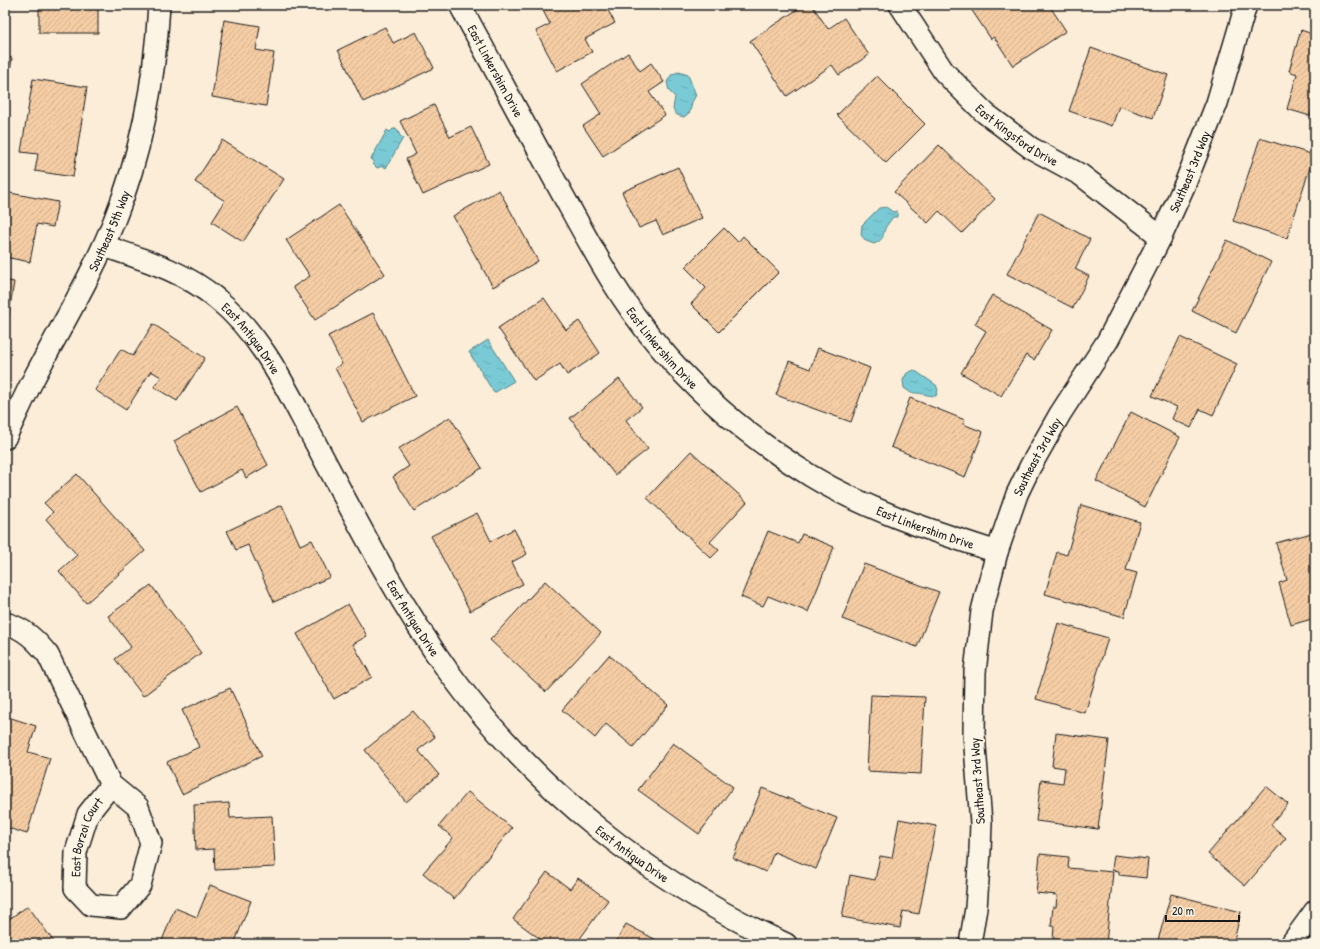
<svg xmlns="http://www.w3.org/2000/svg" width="1320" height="949" viewBox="0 0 1320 949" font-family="'Patrick Hand',sans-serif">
<defs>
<pattern id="water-ripples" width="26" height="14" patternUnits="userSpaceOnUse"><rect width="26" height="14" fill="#79cad4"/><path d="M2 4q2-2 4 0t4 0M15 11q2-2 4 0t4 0" fill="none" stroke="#68adb5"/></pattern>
<pattern id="building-hatch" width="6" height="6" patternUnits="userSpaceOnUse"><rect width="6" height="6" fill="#f5cda5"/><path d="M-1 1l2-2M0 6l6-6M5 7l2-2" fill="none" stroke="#d1af8d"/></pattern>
</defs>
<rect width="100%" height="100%" fill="#fbedd8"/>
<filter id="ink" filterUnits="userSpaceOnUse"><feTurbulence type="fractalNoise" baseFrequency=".025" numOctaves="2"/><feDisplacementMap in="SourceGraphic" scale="8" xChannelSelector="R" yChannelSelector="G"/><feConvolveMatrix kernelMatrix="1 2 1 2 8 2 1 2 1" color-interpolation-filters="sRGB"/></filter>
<g filter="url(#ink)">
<path fill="url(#water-ripples)" stroke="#54848a" d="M 679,72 L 688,75 L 696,95 L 692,102 L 690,112 L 684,117 L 677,115 L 673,109 L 675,97 L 669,91 L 667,82 L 672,74 Z
M 393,129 L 397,129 L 400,136 L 403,138 L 386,168 L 383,166 L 377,168 L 373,164 L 374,161 L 371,159 L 387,130 L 390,132 Z
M 886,207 L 893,212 L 897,211 L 897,217 L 893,217 C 891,220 889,222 887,225 C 881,234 887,238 874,244 L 866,241 L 861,235 L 862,225 L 879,208 Z
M 488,340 L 514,381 L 494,393 L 469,352 Z
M 914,370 L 936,385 L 938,390 L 936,396 C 927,396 920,392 911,393 L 904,388 L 903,380 L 907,373 Z"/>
<path fill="url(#building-hatch)" stroke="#1c1c1c" d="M 39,5 L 98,5 L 98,33 L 39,33 Z
M 540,5 L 605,5 L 615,23 L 585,39 L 592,52 L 557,71 L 536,31 L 550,24 Z
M 804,5 L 812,5 L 828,29 L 844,18 L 869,55 L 839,75 L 832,65 L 787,96 L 750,41 Z
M 971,5 L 1049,5 L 1066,31 L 1013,66 L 994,37 L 991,39 L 969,6 Z
M 224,20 L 260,26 L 256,50 L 274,53 L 266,106 L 212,97 Z
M 385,27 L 393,43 L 416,32 L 434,68 L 363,102 L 338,50 Z
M 1301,30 L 1315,35 L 1315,106 L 1314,106 L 1310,116 L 1287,109 L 1297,74 L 1289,71 Z
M 1091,48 L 1168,75 L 1153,118 L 1119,106 L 1112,126 L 1069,111 Z
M 628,53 L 640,71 L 651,63 L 664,82 L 649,92 L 665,115 L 603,156 L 583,126 L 601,114 L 582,84 Z
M 5,57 L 12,58 L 7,91 L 5,91 Z
M 877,76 L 925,124 L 886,163 L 837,115 Z
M 33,79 L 87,87 L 73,177 L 35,171 L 38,154 L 21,152 Z
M 434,105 L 450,137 L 471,127 L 489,164 L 423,195 L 406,159 L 416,154 L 400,121 Z
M 1260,138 L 1314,155 L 1287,238 L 1233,221 Z
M 222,140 L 284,179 L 243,242 L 212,222 L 225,201 L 195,182 Z
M 939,145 L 995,199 L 962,233 L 939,211 L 928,223 L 894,192 Z
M 678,167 L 702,218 L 663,235 L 656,221 L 639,228 L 622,192 Z
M 499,190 L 538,261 L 493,287 L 453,216 Z
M 5,192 L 58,202 L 53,227 L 37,224 L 30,262 L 5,257 Z
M 339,205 L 385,274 L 315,320 L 293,287 L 310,276 L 286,240 Z
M 1039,212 L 1090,239 L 1075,269 L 1089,276 L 1073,308 L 1007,274 Z
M 724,228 L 738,242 L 743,236 L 779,272 L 719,332 L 691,304 L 706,288 L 685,267 Z
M 1227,240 L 1271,262 L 1236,333 L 1192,311 Z
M 5,280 L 14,282 L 7,326 L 5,326 Z
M 992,295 L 1052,330 L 1034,360 L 1026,355 L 1001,396 L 961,373 L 986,331 L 975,324 Z
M 544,298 L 566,330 L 579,321 L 600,353 L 567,375 L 560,364 L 534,381 L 498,328 Z
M 373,313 L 415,396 L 363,422 L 335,368 L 342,364 L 328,336 Z
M 153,324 L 205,358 L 177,401 L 154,387 L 161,377 L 151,371 L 126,410 L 95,390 L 121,349 L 133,356 Z
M 1180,337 L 1237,364 L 1213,415 L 1200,409 L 1191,428 L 1172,419 L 1177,407 L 1152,396 Z
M 818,348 L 870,368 L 851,422 L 776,395 L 789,361 L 810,369 Z
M 619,379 L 642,407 L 626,420 L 648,449 L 615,475 L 570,418 Z
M 910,398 L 965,420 L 963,424 L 983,432 L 965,477 L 891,447 Z
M 237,407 L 268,465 L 246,478 L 242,470 L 201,492 L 174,441 Z
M 1131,412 L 1180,437 L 1145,507 L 1096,481 Z
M 450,417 L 482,468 L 414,511 L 393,477 L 409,466 L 398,449 Z
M 691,451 L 747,502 L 710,542 L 719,550 L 711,558 L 647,498 Z
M 77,474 L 145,551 L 86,603 L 59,571 L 77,555 L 46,519 L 53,512 L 44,503 Z
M 282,505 L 300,545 L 312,540 L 330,577 L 274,602 L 248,545 L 236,550 L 227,531 Z
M 1081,505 L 1140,522 L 1126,570 L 1137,573 L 1124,617 L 1045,594 L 1057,552 L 1067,555 Z
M 477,513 L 491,541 L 514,529 L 527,554 L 512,562 L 523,584 L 470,611 L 431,536 Z
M 768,531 L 798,543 L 802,534 L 834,547 L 808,612 L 768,596 L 763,606 L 741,597 Z
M 1315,532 L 1315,618 L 1291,625 L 1279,583 L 1287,580 L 1276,543 Z
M 864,564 L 939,592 L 917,647 L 842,619 Z
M 545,581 L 601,633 L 546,692 L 490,640 Z
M 151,585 L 201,653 L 143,696 L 115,659 L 131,647 L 108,616 Z
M 348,604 L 367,636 L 353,644 L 372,677 L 334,699 L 297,634 Z
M 1058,623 L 1108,638 L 1085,713 L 1036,699 Z
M 609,655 L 668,705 L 633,747 L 606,724 L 595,738 L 562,710 Z
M 230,688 L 262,756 L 182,794 L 167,762 L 199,747 L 182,710 Z
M 871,695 L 925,697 L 921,774 L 867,771 Z
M 413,711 L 435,737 L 418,750 L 439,775 L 406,802 L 365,750 Z
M 5,716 L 36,726 L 28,752 L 50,758 L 27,834 L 5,827 Z
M 1056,733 L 1109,740 L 1098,829 L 1036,821 L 1041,780 L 1063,783 L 1065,768 L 1052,766 Z
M 673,743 L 733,787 L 699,834 L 638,790 Z
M 1266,786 L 1288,804 L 1271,825 L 1286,838 L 1245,886 L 1208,854 Z
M 762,788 L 837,818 L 816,869 L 774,852 L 766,872 L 733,858 Z
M 468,792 L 512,828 L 454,899 L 423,873 L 453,838 L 439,826 Z
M 229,803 L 230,818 L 272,816 L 275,867 L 215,870 L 214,849 L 196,850 L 194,805 Z
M 899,819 L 936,826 L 919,914 L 903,911 L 900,928 L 842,917 L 850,875 L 875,880 L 880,856 L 892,858 Z
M 1040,854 L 1069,857 L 1068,868 L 1113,872 L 1106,944 L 1053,939 L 1054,926 L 1051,926 L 1053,907 L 1056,907 L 1057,895 L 1036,893 Z
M 1114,855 L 1148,859 L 1146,878 L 1119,875 L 1119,871 L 1112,870 Z
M 547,872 L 570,889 L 578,878 L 608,900 L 576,944 L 547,944 L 513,919 Z
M 210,885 L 251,901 L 234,944 L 161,943 L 175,908 L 197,917 Z
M 1171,894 L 1241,912 L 1233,944 L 1157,944 Z
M 28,906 L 54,942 L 51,944 L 5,944 L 5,913 L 9,919 Z
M 626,924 L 664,944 L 615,944 Z"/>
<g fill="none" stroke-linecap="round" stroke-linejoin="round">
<g stroke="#1c1c1c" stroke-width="24">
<g id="street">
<path id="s1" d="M 460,5 C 493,66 526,127 559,188 C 589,242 617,297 657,344 C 700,396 754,441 811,476 C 869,511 933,531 997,552"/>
<path id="s2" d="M 900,5 L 944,72 L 985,113 L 1031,148 L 1081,175 L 1161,237"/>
<path id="s3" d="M 104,246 C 145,260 184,271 217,299 C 264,337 288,393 316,444 C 357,521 397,600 448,671 C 534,789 653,884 786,944"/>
<path id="s4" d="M 5,438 C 15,418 24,397 34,378 C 61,326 92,276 114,221 C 142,152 155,79 159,5"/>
<path id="s5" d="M 5,623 C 24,628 36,640 48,655 L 111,785 L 138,807 L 151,843 L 140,885 L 121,908 L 91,905 L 75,888 L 76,852 L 88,814 L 111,785"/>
<path id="s6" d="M 970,944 L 976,908 L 980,851 L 981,823 L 974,734 L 975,672 L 982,611 L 997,552 L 1017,494 L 1030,467 L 1060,414 L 1108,340 L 1161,237 L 1185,184 L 1217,103 L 1246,5"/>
<path d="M 1291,944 L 1315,911"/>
</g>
</g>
<use href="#street" stroke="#fcf5e5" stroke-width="21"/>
</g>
</g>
<g text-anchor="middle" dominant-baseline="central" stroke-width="4" stroke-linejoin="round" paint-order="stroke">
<g font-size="13" fill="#1c1c1c" stroke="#fcf5e5">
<text stroke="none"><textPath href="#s1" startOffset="75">East Linkershim Drive</textPath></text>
<text stroke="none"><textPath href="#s2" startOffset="177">East Kingsford Drive</textPath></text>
<text stroke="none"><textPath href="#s6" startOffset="823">Southeast 3rd Way</textPath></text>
<text stroke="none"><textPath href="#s4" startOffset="232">Southeast 5th Way</textPath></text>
<text stroke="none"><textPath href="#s3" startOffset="178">East Antigua Drive</textPath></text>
<text stroke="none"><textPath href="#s1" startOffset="399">East Linkershim Drive</textPath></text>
<text stroke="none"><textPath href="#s6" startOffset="499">Southeast 3rd Way</textPath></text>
<text stroke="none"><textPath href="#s1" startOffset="722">East Linkershim Drive</textPath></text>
<text stroke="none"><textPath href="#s3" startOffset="502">East Antigua Drive</textPath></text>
<text transform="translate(977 781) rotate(-94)">Southeast 3rd Way</text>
<text stroke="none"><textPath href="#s5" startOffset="452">East Borzoi Court</textPath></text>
<text stroke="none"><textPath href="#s3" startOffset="826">East Antigua Drive</textPath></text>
</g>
</g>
<rect width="1320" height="949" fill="none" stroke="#fcf5e5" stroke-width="20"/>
<rect x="10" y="10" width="1300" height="929" fill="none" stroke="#1c1c1c" stroke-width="1.5" filter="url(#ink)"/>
<path d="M1166 915v6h73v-6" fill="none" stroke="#1c1c1c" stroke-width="2"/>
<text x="1172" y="915" font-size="12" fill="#1c1c1c" stroke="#fcf5e5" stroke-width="3" paint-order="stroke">20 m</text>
</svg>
